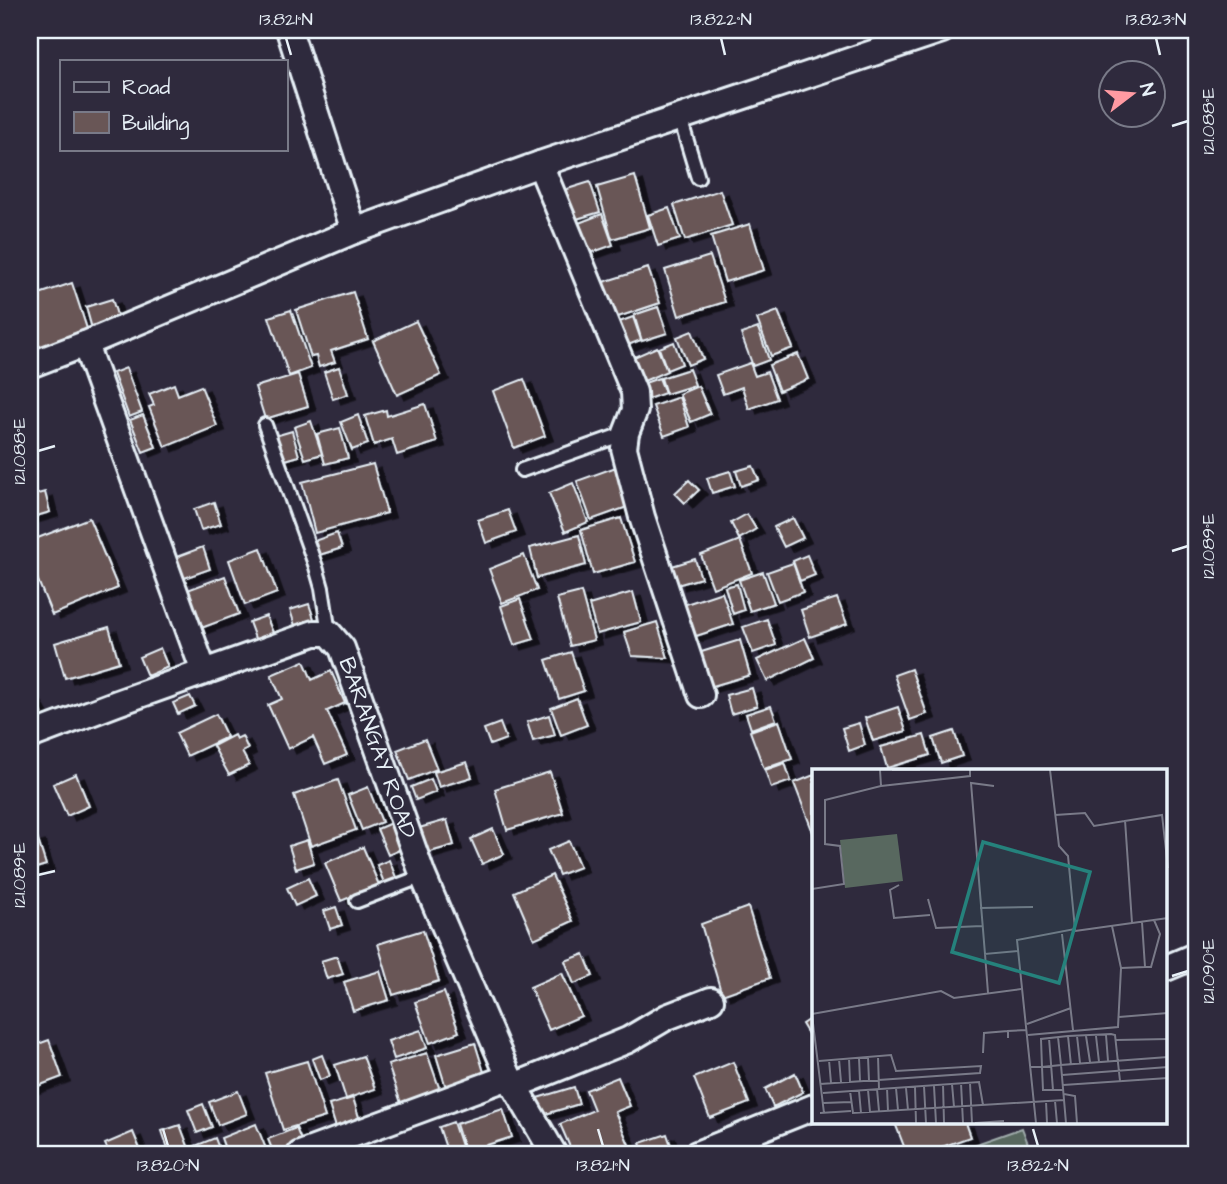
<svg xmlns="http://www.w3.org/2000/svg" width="1227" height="1184" viewBox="0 0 1227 1184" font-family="'Architects Daughter',sans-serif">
<defs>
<filter id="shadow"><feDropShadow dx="8" dy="4.5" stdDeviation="0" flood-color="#0009"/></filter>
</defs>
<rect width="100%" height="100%" fill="#2f2a3d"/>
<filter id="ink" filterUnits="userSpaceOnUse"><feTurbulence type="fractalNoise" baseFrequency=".0143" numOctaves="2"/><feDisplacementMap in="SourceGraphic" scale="14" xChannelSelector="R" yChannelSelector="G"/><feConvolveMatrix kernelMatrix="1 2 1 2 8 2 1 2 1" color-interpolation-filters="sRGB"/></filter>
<g filter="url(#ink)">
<path fill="#58685f" stroke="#a0acac" stroke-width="2" d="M 1022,1128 L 1032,1154 L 948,1154 Z"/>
<path fill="#695656" stroke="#e8f1f8" stroke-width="2" filter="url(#shadow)" d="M 635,176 L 650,228 L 612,239 L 597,187 Z
M 590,182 L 600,212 L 570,221 L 561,191 Z
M 720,190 L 732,225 L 685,240 L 674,205 Z
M 669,208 L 680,239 L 658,246 L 648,215 Z
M 602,214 L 613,245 L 582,256 L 571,226 Z
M 750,224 L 764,270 L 725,282 L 711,236 Z
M 710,256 L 725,302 L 679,316 L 665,270 Z
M 648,268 L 660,303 L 609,320 L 597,284 Z
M 72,283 L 90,338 L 36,356 L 30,338 L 30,297 Z
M 353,292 L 368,339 L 331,351 L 335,362 L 319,367 L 316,356 L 311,357 L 296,310 Z
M 112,299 L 121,328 L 94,336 L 86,307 Z
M 658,307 L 667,333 L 642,341 L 634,315 Z
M 291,310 L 311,368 L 289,376 L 269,317 Z
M 778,311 L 793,348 L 771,356 L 757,319 Z
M 633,317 L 641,340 L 620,348 L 611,325 Z
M 416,321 L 441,375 L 397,395 L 373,341 Z
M 758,328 L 769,360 L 753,366 L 741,334 Z
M 692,331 L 703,359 L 688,365 L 677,337 Z
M 674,342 L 682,364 L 667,370 L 659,348 Z
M 657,347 L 667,371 L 644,381 L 634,357 Z
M 798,354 L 808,379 L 779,391 L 769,365 Z
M 750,363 L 755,376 L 767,372 L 777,399 L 749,409 L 742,387 L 723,394 L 716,375 Z
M 339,367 L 348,394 L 333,399 L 324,372 Z
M 126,368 L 142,412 L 129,417 L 113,373 Z
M 689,369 L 695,385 L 666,394 L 661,378 Z
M 298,374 L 308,406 L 265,419 L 255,387 Z
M 659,378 L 665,393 L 642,401 L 636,386 Z
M 524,379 L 545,436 L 514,448 L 493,391 Z
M 174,384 L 178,395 L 201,386 L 217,426 L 165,447 L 149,407 L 154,405 L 149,394 Z
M 698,386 L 710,414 L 691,422 L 679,394 Z
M 679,397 L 689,427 L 664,436 L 653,406 Z
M 425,404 L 437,442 L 397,455 L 392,439 L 374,445 L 365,416 L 386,410 L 387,416 Z
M 143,415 L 156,447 L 143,452 L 130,420 Z
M 358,415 L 368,444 L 352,450 L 341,422 Z
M 311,421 L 322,454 L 305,459 L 294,427 Z
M 340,428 L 348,458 L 325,464 L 317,434 Z
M 292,431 L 299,456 L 282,461 L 275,436 Z
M 373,464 L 387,513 L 315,533 L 302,482 Z
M 753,466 L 759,480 L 741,486 L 736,471 Z
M 616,467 L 630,506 L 591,520 L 577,481 Z
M 730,471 L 735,486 L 712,493 L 707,478 Z
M 689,480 L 699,490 L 685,503 L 675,493 Z
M 573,483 L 588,522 L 565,532 L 549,493 Z
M 45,492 L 50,512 L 30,518 L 30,496 Z
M 214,502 L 221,524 L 201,530 L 194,509 Z
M 508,510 L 516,532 L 486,543 L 478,520 Z
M 747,514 L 756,529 L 739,539 L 731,523 Z
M 89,518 L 118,588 L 52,615 L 30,561 L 30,541 Z
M 621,518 L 635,562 L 593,574 L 581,530 Z
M 793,518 L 803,538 L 784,547 L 774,527 Z
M 337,533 L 342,548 L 316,556 L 311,542 Z
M 579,535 L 586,565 L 537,578 L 530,548 Z
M 740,540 L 752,573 L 713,588 L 701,555 Z
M 203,547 L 210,569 L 176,581 L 168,560 Z
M 261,548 L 277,593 L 245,605 L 229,560 Z
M 524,555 L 537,590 L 502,603 L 489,569 Z
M 807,555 L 815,575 L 800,581 L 793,561 Z
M 695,559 L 701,578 L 677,585 L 672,566 Z
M 793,563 L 803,592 L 778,601 L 767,572 Z
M 763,572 L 774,603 L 750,611 L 739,580 Z
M 225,576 L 239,614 L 196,630 L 182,592 Z
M 737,584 L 744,610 L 733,614 L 725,587 Z
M 581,592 L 594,640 L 570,646 L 557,598 Z
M 633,592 L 641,622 L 597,634 L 589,605 Z
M 722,592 L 733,624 L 687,639 L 677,607 Z
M 837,598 L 847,624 L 810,637 L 801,610 Z
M 520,599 L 534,639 L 514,645 L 501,606 Z
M 309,604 L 317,628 L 298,635 L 290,610 Z
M 266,616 L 274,635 L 256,641 L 249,622 Z
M 767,619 L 776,645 L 753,653 L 743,627 Z
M 657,622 L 668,658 L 632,656 L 624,632 Z
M 109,627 L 119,662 L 65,678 L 55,643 Z
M 805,638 L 814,658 L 767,681 L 757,660 Z
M 740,640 L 750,675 L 706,688 L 695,654 Z
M 160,648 L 168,667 L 147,676 L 139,657 Z
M 571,652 L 584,691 L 559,699 L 546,660 Z
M 304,661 L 312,680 L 331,671 L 345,703 L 327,711 L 347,755 L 325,764 L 313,737 L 288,749 L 268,705 L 282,699 L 271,675 Z
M 911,669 L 927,714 L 910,720 L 894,675 Z
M 752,688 L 757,706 L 731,714 L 726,695 Z
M 30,691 L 42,713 L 30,719 Z
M 190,696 L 195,706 L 178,714 L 173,703 Z
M 577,698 L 587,725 L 561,735 L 551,708 Z
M 771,706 L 776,720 L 751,729 L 746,714 Z
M 898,707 L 906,731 L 873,741 L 865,718 Z
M 216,714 L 227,737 L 187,756 L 176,733 Z
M 549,715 L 555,735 L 533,741 L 527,722 Z
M 779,721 L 792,759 L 764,769 L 750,731 Z
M 500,723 L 506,739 L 490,745 L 484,729 Z
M 859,723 L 865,745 L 849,751 L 842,728 Z
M 954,731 L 962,756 L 941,763 L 933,738 Z
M 234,735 L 236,739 L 242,736 L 248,749 L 242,752 L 249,765 L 229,775 L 213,746 Z
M 924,735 L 930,755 L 887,768 L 881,747 Z
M 425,739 L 437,769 L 409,780 L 397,750 Z
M 467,762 L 472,777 L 439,787 L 434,772 Z
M 785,763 L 791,781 L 771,788 L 765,770 Z
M 550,772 L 563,813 L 507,830 L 495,789 Z
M 76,774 L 89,806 L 67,816 L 53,784 Z
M 814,775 L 814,835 L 794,783 Z
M 431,779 L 436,792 L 416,800 L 411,787 Z
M 338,780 L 356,830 L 311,846 L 294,795 Z
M 368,787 L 382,822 L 362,830 L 348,795 Z
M 398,820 L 409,846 L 388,855 L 377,829 Z
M 447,820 L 454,845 L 427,853 L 419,828 Z
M 493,829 L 504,854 L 482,864 L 471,839 Z
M 37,837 L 46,865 L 30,870 L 30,839 Z
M 307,840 L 314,863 L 296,869 L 289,846 Z
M 569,841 L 580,867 L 559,875 L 548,850 Z
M 363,847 L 379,885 L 341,901 L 325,863 Z
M 389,860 L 397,880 L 385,885 L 377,865 Z
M 552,875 L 573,921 L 534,939 L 514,892 Z
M 308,878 L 316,896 L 295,906 L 287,888 Z
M 336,907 L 342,925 L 330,929 L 324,911 Z
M 748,907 L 770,978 L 722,995 L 701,924 Z
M 423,930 L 439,981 L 393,995 L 378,944 Z
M 584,954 L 593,976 L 574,984 L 565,961 Z
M 337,956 L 343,974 L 327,979 L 321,961 Z
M 380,971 L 389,1000 L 353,1011 L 344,982 Z
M 562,973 L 581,1016 L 549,1030 L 530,987 Z
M 444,992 L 459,1032 L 430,1043 L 415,1002 Z
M 814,1016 L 814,1044 L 802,1024 Z
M 421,1030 L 427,1048 L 394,1059 L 388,1041 Z
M 49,1040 L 62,1077 L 30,1089 L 30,1047 Z
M 475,1043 L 487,1082 L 448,1094 L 436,1055 Z
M 427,1053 L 441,1093 L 402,1106 L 388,1065 Z
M 322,1055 L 330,1076 L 320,1080 L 312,1059 Z
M 363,1056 L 375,1089 L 346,1099 L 335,1065 Z
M 307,1061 L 325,1117 L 283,1130 L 265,1073 Z
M 733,1062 L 749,1103 L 710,1118 L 694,1078 Z
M 795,1073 L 803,1092 L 773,1107 L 765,1089 Z
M 618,1077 L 630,1106 L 615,1112 L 633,1154 L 573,1154 L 560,1124 L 594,1110 L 586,1090 Z
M 574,1087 L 579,1104 L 539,1116 L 534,1099 Z
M 238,1091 L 247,1114 L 218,1125 L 209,1102 Z
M 353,1098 L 362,1127 L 338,1134 L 329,1105 Z
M 203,1104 L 212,1127 L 197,1133 L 188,1110 Z
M 503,1109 L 512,1137 L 465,1152 L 456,1124 Z
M 453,1122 L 463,1152 L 448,1154 L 439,1127 Z
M 895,1123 L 965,1123 L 970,1137 L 922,1154 L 907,1154 Z
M 256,1124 L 268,1154 L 227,1154 L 221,1138 Z
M 180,1125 L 191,1154 L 170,1154 L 162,1131 Z
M 296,1128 L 303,1145 L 274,1154 L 268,1139 Z
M 133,1132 L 142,1154 L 110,1154 L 105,1144 Z
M 667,1134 L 674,1154 L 644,1154 L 640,1143 Z
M 215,1138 L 221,1154 L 198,1154 L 195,1146 Z"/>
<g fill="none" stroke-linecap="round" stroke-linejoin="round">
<g stroke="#e8f1f8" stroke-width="18">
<path id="service" d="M 680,118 L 698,178
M 265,425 L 316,567 L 322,588 L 329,633
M 522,470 L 626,433
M 357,901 L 423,876"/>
</g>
<g stroke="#e8f1f8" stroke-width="30">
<g id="minor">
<path d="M 289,30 L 354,231"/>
<path d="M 540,164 L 634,392 L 635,410 L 626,433 L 624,448 L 642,517 L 701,695"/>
<path d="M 30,365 L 85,344"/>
<path d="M 204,672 L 85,344 L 354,231 L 540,164 L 942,30"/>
<path id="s1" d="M 30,736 L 117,703 L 314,633 L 329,633 L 342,648 L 423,876 L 509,1077 L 554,1154"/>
<path d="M 1166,968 L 1197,955"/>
<path d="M 514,1086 L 628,1040 L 667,1017 L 711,1000"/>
<path d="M 300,1154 L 509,1077"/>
<path d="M 697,1154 L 814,1107"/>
</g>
</g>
<use href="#service" stroke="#2f2a3d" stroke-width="12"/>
<use href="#minor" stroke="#2f2a3d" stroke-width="24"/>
</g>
</g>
<path fill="none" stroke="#e8f1f8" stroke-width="2.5" d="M 286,38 L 291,55M 721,38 L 725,55M 1156,38 L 1160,55M 1172,126 L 1188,121M 38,451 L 55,446M 1172,551 L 1188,546M 38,875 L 55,871M 1172,976 L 1188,971M 163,1129 L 168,1146M 598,1129 L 603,1146M 1033,1129 L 1038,1146"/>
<g text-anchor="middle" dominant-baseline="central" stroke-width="5" stroke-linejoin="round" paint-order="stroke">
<g font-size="23" fill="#e8f1f8" stroke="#2f2a3d">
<text stroke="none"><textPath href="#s1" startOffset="443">BARANGAY ROAD</textPath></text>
</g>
</g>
<g transform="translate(812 769)">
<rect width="355" height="355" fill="#2f2a3d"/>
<path d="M 85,65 L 91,112 L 33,119 L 28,71 Z" fill="#58685f"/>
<path fill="none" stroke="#797a88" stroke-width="2" d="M 80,1 L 108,1M 69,17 L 158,7 L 158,1M 182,17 L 159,14 L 173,185 L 206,182M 243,46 L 273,44 L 282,57 L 350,46 L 356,99M 313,51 L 320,154M 87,116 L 78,121 L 82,149 L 118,146M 0,120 L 32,115 L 28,77 L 13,75 L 13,31 L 69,17 L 68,1M 116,130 L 124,159 L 170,157M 168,139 L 221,138M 330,153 L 333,198 L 339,198 L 348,165 L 342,151M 263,162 L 356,149M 250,165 L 261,261M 173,185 L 176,224M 309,199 L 333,198M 0,245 L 129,222 L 142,229 L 209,220M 0,246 L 12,344M 307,248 L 356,244M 215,255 L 259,239M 216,266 L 306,258 L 309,199 L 300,157M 294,266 L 296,292M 256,267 L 259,296M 265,267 L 268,294M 274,267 L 278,293M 284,267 L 287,293M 246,268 L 249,296 L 230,298 L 229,270 L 256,267 L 299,265 L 303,266 L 308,312M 196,269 L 196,262 L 215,261M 237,269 L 241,321 L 251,321M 304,271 L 356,270M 171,284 L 172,264 L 196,262M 66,287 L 67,320M 56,288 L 57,312M 37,289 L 38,313M 47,289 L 48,312M 27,290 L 29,313M 17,291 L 19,314M 7,292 L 79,286 L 84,302 L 169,297 L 168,304 L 8,315M 219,298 L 230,298 L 231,321 L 241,321M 250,306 L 356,298M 149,314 L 151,354M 158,314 L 160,354M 131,315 L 132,354M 140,315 L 142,338M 251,316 L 356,309M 112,317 L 114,354M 122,317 L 124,354M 103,318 L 104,354M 75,319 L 76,342M 84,319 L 86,341M 94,319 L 96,341M 65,320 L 67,342M 56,321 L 58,343M 38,322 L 41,344 L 252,331M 47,322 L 49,344M 11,324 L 167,313 L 171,336M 252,325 L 263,327 L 265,354M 234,332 L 235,354M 243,332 L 245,354M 11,334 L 39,333M 8,344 L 39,342M 163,354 L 192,352M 224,354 L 205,171 L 263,160 L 256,87 L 247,77 L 238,1M 254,354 L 249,296 L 356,288"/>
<path fill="#25827c" fill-opacity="0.15" stroke="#25827c" stroke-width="3.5" d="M 171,73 L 278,103 L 247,214 L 140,183 Z"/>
<rect width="355" height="355" fill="none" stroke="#e8f1f8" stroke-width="3.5"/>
</g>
<rect width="1227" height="1184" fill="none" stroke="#2f2a3d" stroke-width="77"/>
<rect x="60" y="60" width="228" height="91" fill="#2f2a3d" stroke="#797a88" stroke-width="2"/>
<rect x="74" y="82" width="35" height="10" fill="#2f2a3d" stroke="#797a88" stroke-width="2"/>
<text x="122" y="94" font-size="21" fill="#e8f1f8">Road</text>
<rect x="74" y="112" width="35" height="21" fill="#695656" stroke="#797a88" stroke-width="2"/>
<text x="122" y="130" font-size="21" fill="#e8f1f8">Building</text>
<g transform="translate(1132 94) rotate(74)"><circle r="33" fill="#2f2a3d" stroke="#797a88" stroke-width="2"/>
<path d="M0-5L12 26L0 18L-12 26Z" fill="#ff9aa2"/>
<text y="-10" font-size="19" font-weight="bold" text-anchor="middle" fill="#e8f1f8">N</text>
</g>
<rect x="38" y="38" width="1150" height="1108" fill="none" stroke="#e8f1f8" stroke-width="2.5"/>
<g font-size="18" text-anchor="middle" fill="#e8f1f8">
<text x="286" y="25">13.821°N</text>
<text x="721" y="25">13.822°N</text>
<text x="1156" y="25">13.823°N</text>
<text transform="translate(1208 121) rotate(-90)" y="6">121.088°E</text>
<text transform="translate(19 451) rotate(-90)" y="6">121.088°E</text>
<text transform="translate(1208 546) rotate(-90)" y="6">121.089°E</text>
<text transform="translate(19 875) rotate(-90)" y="6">121.089°E</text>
<text transform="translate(1208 971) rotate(-90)" y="6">121.090°E</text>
<text x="168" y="1171">13.820°N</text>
<text x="603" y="1171">13.821°N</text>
<text x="1038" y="1171">13.822°N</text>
</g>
</svg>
